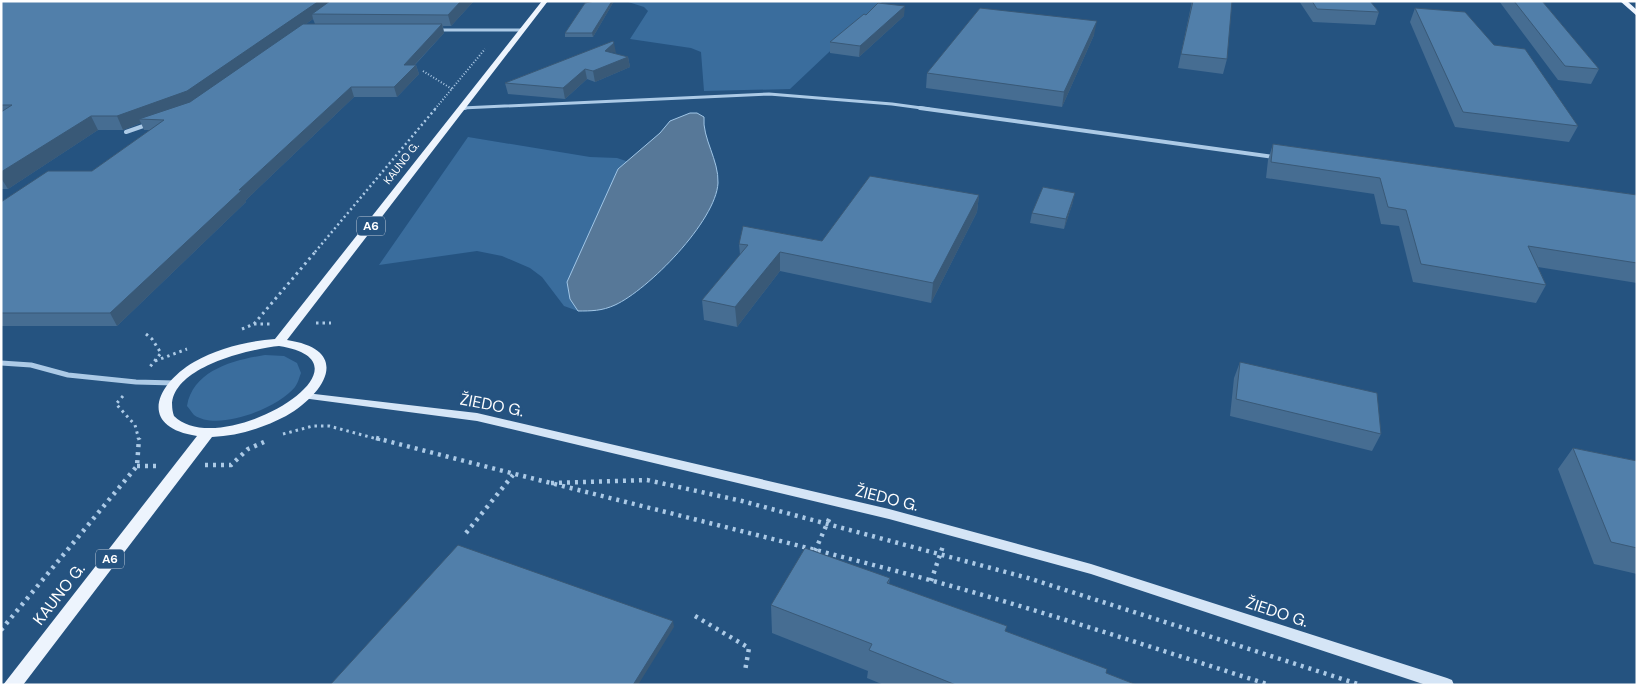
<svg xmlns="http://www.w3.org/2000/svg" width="1638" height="686" viewBox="0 0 1638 686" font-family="'DM Sans',sans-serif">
<rect width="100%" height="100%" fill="#255380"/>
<path fill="#3a6d9d" d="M 625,1 L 883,1 L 790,89 L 704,91 L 701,52 L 691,48 L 630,39 L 648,11 L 644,7 Z
M 468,137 L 590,157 L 617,158 L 629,162 L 618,169 L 570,299 L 578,311 L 564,306 L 542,277 L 530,268 L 502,256 L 477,251 L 379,265 Z
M 265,355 L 284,356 L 297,363 L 301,373 C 299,378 298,383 295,387 C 278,408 218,432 194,415 C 192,413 189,408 187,406 C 193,370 234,360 265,355 Z"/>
<path fill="#577898" stroke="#a0c6e7" d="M 690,113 L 697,113 L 704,117 C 702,138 719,160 718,183 C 716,221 648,290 615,305 C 602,311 591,311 578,311 L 570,299 L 567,282 L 618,169 L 660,133 L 670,121 Z"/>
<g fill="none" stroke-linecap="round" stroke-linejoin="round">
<path stroke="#accae6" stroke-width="2" stroke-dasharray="1 2" stroke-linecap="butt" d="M 423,71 L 452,89
M 435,109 L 485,49"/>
<path stroke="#accae6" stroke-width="2.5" stroke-dasharray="2 3" stroke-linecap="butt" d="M 315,252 L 436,108"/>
<path stroke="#accae6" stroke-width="3" stroke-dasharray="2.5 4" stroke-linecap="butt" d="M 316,323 L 331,323
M 254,324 L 316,251
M 242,329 L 254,324 L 270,324
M 146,334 L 152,339 L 161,353 L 149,368
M 155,361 L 187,349
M 123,396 L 116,404 L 135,425 L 139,440
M 283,434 L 313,426 L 329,426 L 381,440"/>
<path stroke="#accae6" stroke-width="4.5" stroke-dasharray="3 5" stroke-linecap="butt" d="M 376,438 C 550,484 726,526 900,572 C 1025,605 1147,646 1270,685
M 205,465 L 231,465 L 248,449 L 264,442
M 137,466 L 157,466
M 551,483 L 647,480 L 742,501 L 1028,578 L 1361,685
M 466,533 L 513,475
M 815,551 L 830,517
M 931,581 L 943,546
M 695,616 L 749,648 L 745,671
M 1,630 L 137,466 L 139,438"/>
<path stroke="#accae6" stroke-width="3" d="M 438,30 L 522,30
M 462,108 L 769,94 L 892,104 L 929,109"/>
<path stroke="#accae6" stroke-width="4" d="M 462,108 L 465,108
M 920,108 L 1274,157
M 126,132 L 149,124"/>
<path stroke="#accae6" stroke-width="5" d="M 1,363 L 31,365 L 68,375 L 136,382 L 174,383"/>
<path fill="#d5e5f6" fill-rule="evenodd" d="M 306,393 L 477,413 L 889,509 L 1091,564 L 1447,678 L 1452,680 L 1454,685 L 1426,685 L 1091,574 L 889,519 L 477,421 L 302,398 L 301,396 Z"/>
<path fill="#edf4fd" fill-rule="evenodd" d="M 542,1 L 548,1 L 287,340 C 352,350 326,393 286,416 C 263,428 238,436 212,437 L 23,685 L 3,685 L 197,436 C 138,427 155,385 194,362 C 218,348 247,341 275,339 ZM 279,346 C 387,363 220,462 174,416 C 158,370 248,349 279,346 Z
M 1620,1 L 1627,1 L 1637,10 L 1637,16 Z"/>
</g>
<path fill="#466d92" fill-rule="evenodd" d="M 1,1 L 474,1 L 451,26 L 443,26 L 444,33 L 415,65 L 416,65 L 419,74 L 397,97 L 354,97 L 246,200 L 246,202 L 117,326 L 1,326 L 1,202 L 92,171 L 150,130 L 144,130 L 141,123 L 123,130 L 98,130 L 8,189 L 1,189 ZM 313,19 L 315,24 L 306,24 Z
M 595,1 L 614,1 L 593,37 L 565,37 L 565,33 Z
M 1192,1 L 1227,59 L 1223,74 L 1178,68 Z
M 1299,1 L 1370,1 L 1379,12 L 1375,25 L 1313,22 Z
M 1499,1 L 1542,1 L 1599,69 L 1591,84 L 1558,80 Z
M 1415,8 L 1494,45 L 1578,126 L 1569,142 L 1455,127 L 1410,22 Z
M 904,16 L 859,57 L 830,53 L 830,42 Z
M 1094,35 L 1062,107 L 926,88 L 927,73 Z
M 616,54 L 628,57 L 630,67 L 595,82 L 587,79 L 565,99 L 508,94 L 505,83 Z
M 1273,144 L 1637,195 L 1637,283 L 1538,267 L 1546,285 L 1536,303 L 1413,282 L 1399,226 L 1381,224 L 1374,194 L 1266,178 L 1268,160 Z
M 979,195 L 977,212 L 931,303 L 780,271 L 737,327 L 704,320 L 702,300 L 740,255 L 739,244 L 822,241 Z
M 1073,202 L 1064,229 L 1030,223 L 1032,213 Z
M 1240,362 L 1381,434 L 1372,451 L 1230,416 L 1234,378 Z
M 1573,448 L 1637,461 L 1637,574 L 1594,564 L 1558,469 Z
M 890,578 L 889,584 L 1007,626 L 1005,632 L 1106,673 L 1137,685 L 884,685 L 867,678 L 868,671 L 772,633 L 771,605 Z"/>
<path fill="#395977" d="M 319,1 L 338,1 L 312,14 L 313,19 L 193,104 L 139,119 L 141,123 L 123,130 L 117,116 Z
M 461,1 L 474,1 L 451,26 L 448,15 Z
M 612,1 L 614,1 L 593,37 L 592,33 Z
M 905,6 L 904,16 L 859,57 L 860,46 Z
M 1097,21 L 1094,35 L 1062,107 L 1064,92 Z
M 442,24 L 444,33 L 406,74 L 404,65 Z
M 614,43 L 616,53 L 605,51 Z
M 628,57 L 630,67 L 595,82 L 593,71 Z
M 416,65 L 419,74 L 397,97 L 394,87 Z
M 585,69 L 587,79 L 565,99 L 563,88 Z
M 351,87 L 354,97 L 246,200 L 246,202 L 117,326 L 110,313 L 239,190 Z
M 91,116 L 98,130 L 8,189 L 1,178 L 1,172 Z
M 1075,193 L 1073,202 L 1064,229 L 1066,219 Z
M 979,195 L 977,212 L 931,303 L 933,283 Z
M 780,252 L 780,271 L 737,327 L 735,307 Z
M 673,621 L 674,627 L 638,685 L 633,685 Z"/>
<path fill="#517faa" stroke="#395977" d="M 1,1 L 319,1 L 187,91 L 117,116 L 91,116 L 1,172 L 1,112 L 12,105 L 1,105 Z
M 330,1 L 461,1 L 448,15 L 312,14 Z
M 595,1 L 612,1 L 592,33 L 565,33 L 585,3 Z
M 1193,1 L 1232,1 L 1227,59 L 1181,54 Z
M 1312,1 L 1370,1 L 1379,12 L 1317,9 Z
M 1514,1 L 1542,1 L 1599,69 L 1565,66 Z
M 878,3 L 905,6 L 860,46 L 830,42 L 864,14 L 866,15 Z
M 980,8 L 1097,21 L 1064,92 L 927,73 Z
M 1415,8 L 1465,12 L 1494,45 L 1525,49 L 1578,126 L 1463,112 Z
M 303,24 L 442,24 L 404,65 L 416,65 L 394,87 L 351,87 L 239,190 L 242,190 L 110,313 L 1,313 L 1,202 L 48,171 L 92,171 L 164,120 L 139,119 L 190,102 Z
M 613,41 L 614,43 L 605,51 L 628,57 L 593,71 L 585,69 L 563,88 L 505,83 Z
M 1273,144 L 1637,195 L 1637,263 L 1528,246 L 1546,285 L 1421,264 L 1406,210 L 1388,207 L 1380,178 L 1271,162 Z
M 870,176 L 979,195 L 933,283 L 780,252 L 735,307 L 702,300 L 748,245 L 739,244 L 743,226 L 822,241 Z
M 1043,187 L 1075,193 L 1066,219 L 1032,213 Z
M 1240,362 L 1377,393 L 1381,434 L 1236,399 Z
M 1573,448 L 1637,461 L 1637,548 L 1611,542 Z
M 458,545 L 673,621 L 633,685 L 330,685 Z
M 805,548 L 890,578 L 887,583 L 1007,626 L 1005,631 L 1107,669 L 1106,673 L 1137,685 L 956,685 L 869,650 L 872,644 L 771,605 Z"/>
<g text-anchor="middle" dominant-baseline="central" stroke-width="5" stroke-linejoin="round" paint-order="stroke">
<g font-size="11" fill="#fff" stroke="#255380">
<text transform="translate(401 163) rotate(-52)">KAUNO G.</text>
</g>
<g fill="#255380" stroke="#becbd9" stroke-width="1">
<rect x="357" y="216.5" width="28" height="19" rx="4"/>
<rect x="96" y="549.5" width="28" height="19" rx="4"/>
</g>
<g font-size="12" font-weight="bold" fill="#fff">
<text x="371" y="226">A6</text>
<text x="110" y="559">A6</text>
</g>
<g font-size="16" fill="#fff" stroke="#255380">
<text transform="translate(492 405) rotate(11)">ŽIEDO G.</text>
<text transform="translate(887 498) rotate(14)">ŽIEDO G.</text>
<text transform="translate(59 594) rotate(-52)">KAUNO G.</text>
<text transform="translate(1277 612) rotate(18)">ŽIEDO G.</text>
</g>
</g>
<rect width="1638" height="686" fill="none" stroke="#ffffff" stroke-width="5"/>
</svg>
